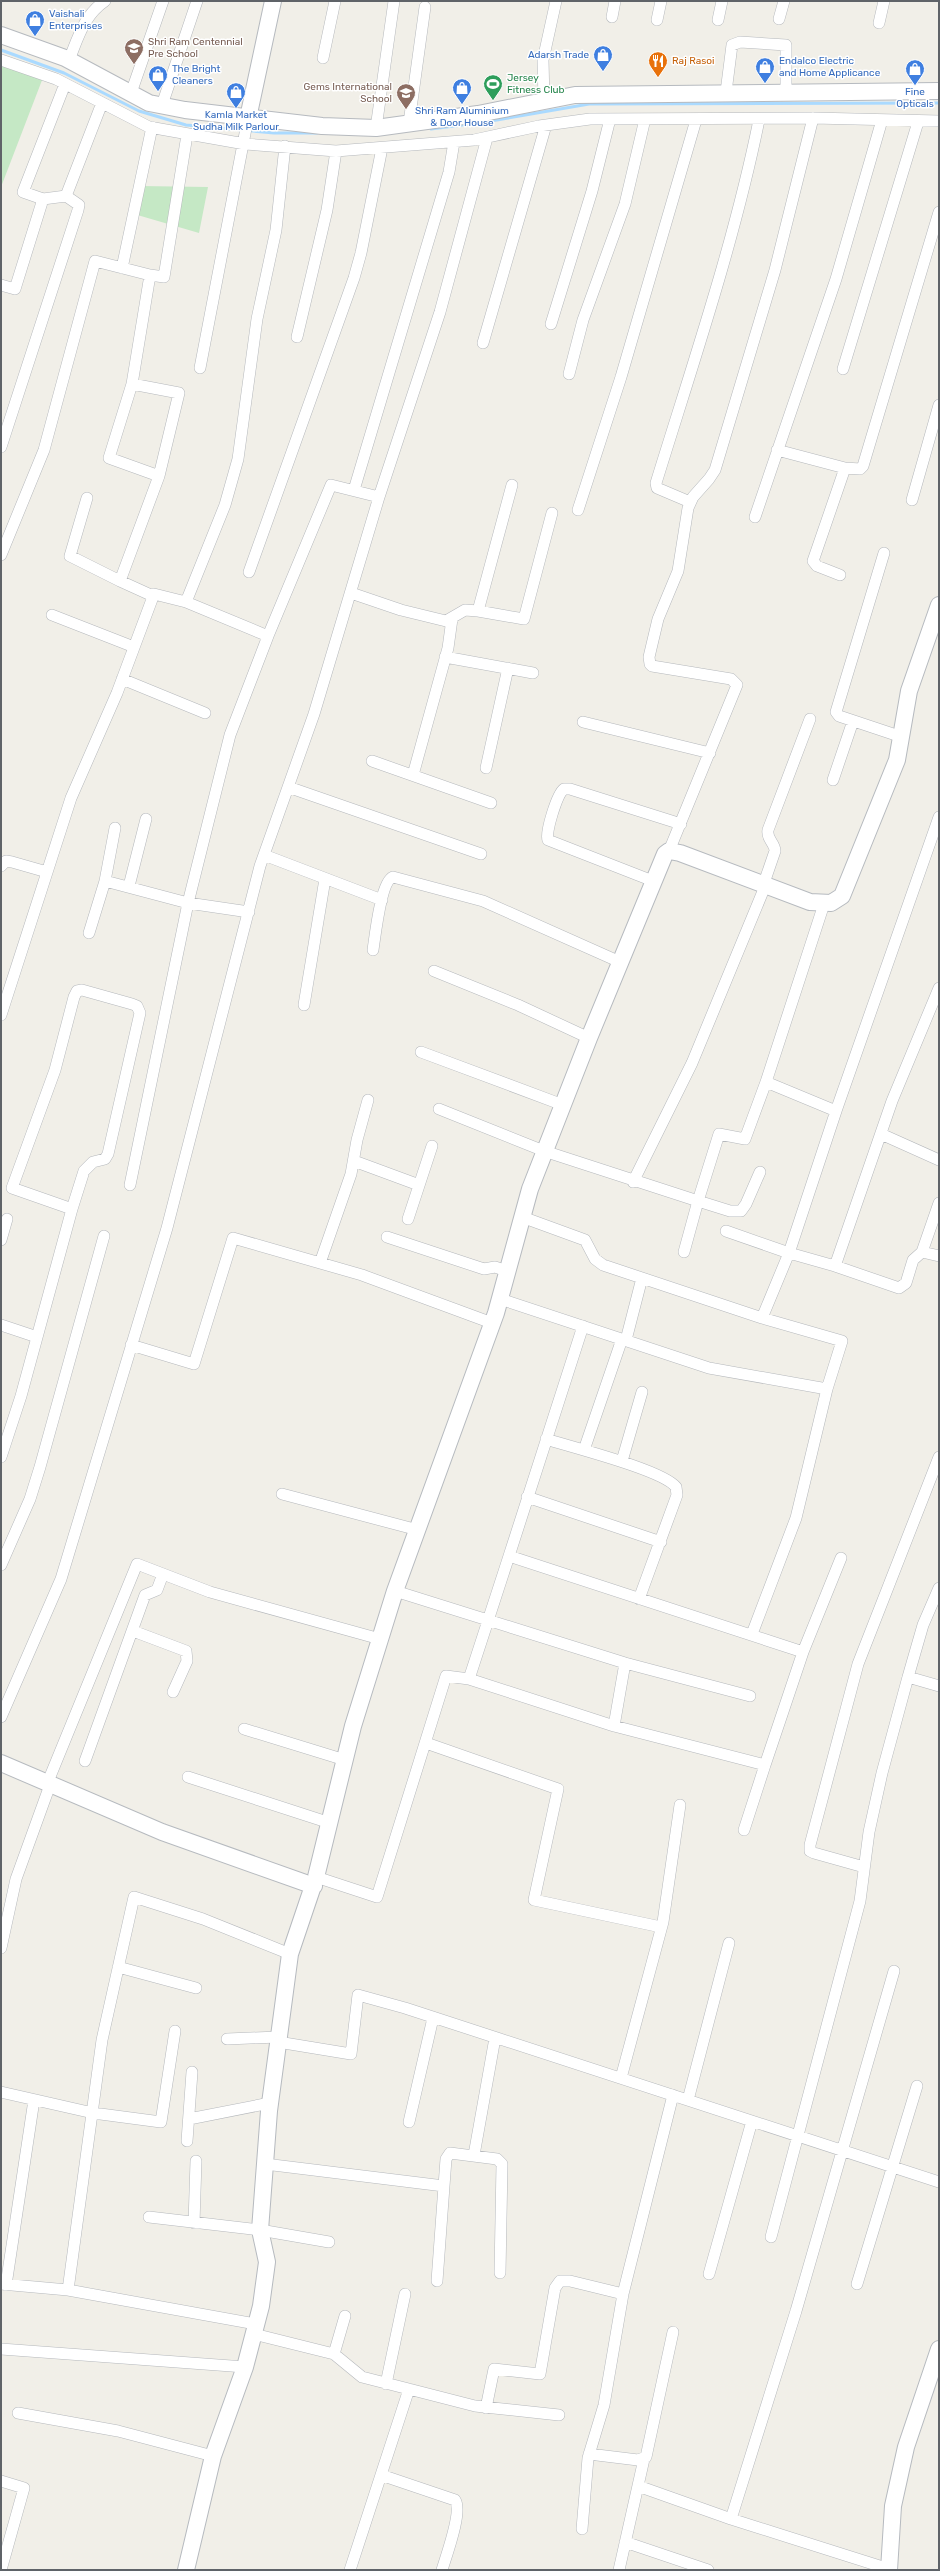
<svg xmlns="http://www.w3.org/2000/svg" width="940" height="2571" viewBox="0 0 940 2571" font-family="Rubik,sans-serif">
<rect width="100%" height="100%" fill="#f1efe8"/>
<path fill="#c5e8c5" d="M 1,63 L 44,75 L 1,187 Z
M 140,186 L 208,187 L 199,233 L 134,214 Z"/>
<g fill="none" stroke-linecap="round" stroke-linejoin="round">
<path stroke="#aadaff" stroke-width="3" d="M 1,50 L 64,73 L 139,111 L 186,125 L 274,133 L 317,133
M 431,129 L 485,122 L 589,104 L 939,103"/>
<g stroke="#b5b8bc" stroke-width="12">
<path id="street" d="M 612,17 L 615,1
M 779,19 L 784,1
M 657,20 L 661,1
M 718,20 L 722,1
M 879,23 L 884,1
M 323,58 L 335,1
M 1,60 L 56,79 L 149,127 L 245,144 L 336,151 L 474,140 L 539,126 L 590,119 L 813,118 L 939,121
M 69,60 C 78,38 84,15 105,1
M 726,92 L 732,45 L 740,42 L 786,45 L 786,92
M 131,93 L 163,1
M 544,101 L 543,60 L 556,1
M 162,105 L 197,1
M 409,123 L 425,7
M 376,128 L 394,1
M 43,199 L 23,192 L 65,84
M 122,268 L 152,127
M 150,275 L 164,277 L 187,135
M 1,285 L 15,289 L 43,199 L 66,196
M 551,324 L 592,191 L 610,119
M 297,337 L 327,210 L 336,151
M 483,343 L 546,125
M 200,368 L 248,118
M 843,369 L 918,122
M 569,374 L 583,320 L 625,204 L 645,119
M 132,384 L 179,393 L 159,476 L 120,581 L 153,596
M 1,447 L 78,210 L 79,205 L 66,196 L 102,103
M 777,450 L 845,468 L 860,469 L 863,466 L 939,212
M 512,485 L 478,611 L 524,619 L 552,513
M 354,490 L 449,172 L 454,142
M 87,498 L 70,556 L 120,581
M 912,500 L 939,405
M 690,502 L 657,488 L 656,483 C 693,363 734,243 759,120
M 578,510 L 621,377 L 696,120
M 755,517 L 836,279 L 882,120
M 884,553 L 836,712 L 839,716 L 902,737
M 1,555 L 44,450 L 95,261 L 150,275 L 132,384 L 109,458 L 159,476
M 249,572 L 354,278 L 361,253 L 382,148
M 840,575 L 817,566 L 813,561 L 845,468
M 351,593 L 401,610 L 446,621 L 465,610 L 478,611
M 186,602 L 268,636
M 52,615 L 134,647
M 445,657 L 533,673
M 122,679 L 205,713
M 583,722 L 710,753
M 372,761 L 491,803
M 486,768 L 508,668
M 413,775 L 448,648 L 452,619
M 833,780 L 853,721
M 288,787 L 481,854
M 115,828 L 105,881 L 188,903 L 249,912
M 669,851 L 737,685 L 731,679 L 652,666 L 650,664 L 649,657 L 658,619 L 678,571 L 688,508 L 693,497 L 709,479 L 715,470 L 775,270 L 813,118
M 264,855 L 382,900
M 1,866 L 6,861 L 12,862 L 47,872
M 653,881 L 548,840 C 545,833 557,794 564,789 L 570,789 L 681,824
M 764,883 L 775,851 C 775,843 766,839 768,830 L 810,719
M 129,886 L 146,819
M 89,933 L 105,881
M 373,950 C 375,937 381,881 393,877 L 483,901 L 620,962
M 434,971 L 518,1005 L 589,1038
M 304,1005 L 325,879
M 1,1015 L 71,798 L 117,693 L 154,594 L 186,602 L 225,505 L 238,459 L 257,319 L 276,230 L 285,146
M 421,1052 L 563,1105
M 439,1109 L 544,1151 L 698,1201 L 719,1134 L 745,1139 L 766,1082
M 836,1111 L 939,817
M 881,1134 L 939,1160
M 354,1161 L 419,1185
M 633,1182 L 692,1063 L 766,884
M 130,1185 L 188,903 L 230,735 L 268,636 L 331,485 L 379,497
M 522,1217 L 585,1240 L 595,1259 L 603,1265 L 762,1318 L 789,1253 L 835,1266 L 899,1288 L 906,1283 L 913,1260 L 922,1252 L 939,1256
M 408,1219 L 432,1146
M 726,1231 L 789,1253 L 836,1111 L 766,1082 L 824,904
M 387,1237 L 484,1269 L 495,1267 L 507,1271
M 1,1240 L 7,1219
M 684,1252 L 698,1201 L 730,1211 L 741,1211 L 746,1204 L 760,1172
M 922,1252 L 939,1203
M 320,1263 L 351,1174 L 357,1140 L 368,1100
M 835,1266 L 892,1101 L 939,988
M 500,1299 L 709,1368 L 827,1389
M 1,1325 L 37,1337
M 626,1340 L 642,1278
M 131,1345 L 194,1364 L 233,1238 L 362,1275 L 492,1323
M 546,1439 C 571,1447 663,1470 676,1487 L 677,1495 L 639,1599
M 584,1450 L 622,1339
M 1,1457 L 21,1396 L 72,1209 L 12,1188 L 55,1070 L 74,997 L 77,991 L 82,990 L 132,1004 L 137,1006 L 140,1013 L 108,1154 L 105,1159 L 93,1162 L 84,1171 L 72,1209
M 622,1461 L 642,1392
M 282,1494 L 418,1530
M 527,1497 L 661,1542
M 509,1556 L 803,1652 L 765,1765 L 614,1726 L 469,1679 Z
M 509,1556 L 583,1326
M 1,1565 L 30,1499 L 40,1467 L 104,1236
M 395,1591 L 625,1663 L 750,1696
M 133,1631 L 186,1651 L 187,1661 L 173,1692
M 752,1634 L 796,1518 L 827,1389 L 842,1341 L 762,1318
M 803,1652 L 841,1558
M 908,1677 L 923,1625 L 939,1588
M 1,1717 L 61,1579 L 167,1228 L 260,866 L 314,714 L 379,497 L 440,312 L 487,138
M 614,1726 L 625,1663
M 244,1729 L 345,1760
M 426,1743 L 558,1789 L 534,1900 L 661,1927
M 85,1761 L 145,1595 L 157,1590 L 163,1574
M 188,1777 L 330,1823
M 47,1784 L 137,1564 L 210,1592 L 380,1639
M 744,1830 L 765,1765
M 864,1867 L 814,1853 L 810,1851 L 810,1845 L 858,1664 L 939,1457
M 316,1877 L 377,1897 L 446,1676 L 469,1679
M 1,1948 L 16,1879 L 50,1785
M 118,1967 L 196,1988
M 227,2039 L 278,2037
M 278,2042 L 351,2054 L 358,1995 L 405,2008 L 939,2182
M 621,2078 L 663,1922 L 680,1805
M 1,2092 L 93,2113 L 161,2122 L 175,2031
M 688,2100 L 729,1943
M 189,2119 L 270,2103
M 409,2122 L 433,2018
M 187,2141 L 192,2072
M 474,2155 L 495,2038
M 265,2164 L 444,2186
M 149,2217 L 260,2230 L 329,2242
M 194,2223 L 196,2161
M 771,2237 L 860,1901 L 869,1832 L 882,1773 L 908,1677 L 939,1686
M 709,2274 L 752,2121
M 437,2281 L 446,2159 L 450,2153 L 497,2159 L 502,2164 L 500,2273
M 1,2284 L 68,2290 L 256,2324
M 857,2284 L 917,2086
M 6,2285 L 34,2100
M 68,2290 L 102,2040 L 134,1897 L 203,1919 L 290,1954
M 254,2334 L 334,2354 L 362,2377 L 475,2406 L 559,2415
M 1,2349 L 245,2367
M 334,2354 L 345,2316
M 386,2384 L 405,2294
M 486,2408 L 494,2369 L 540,2374 L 555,2288 L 560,2281 L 570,2281 L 623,2294
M 18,2413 L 118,2431 L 213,2456
M 589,2454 L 638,2460 L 646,2457 L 673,2332
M 381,2475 L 455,2500 C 463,2511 446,2556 442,2570
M 1,2481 L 24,2488 L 1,2570
M 638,2486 L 731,2519 L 889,2569
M 731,2519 L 796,2311 L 894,1971
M 582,2529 L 588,2458 L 604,2405 L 623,2294 L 673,2095
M 625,2542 L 708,2570
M 350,2570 L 409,2389
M 619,2570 L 644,2459"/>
</g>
<g stroke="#b6babf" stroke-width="18">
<path id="secondary" d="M 1,35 L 65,58 L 149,103 L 185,110 L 322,126 L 376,128 L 478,114 L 575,95 L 939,91
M 248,118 L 273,1
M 1,1763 L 162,1832 L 314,1886
M 186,2570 L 213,2456 L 245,2367 L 261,2306 L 267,2262 L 260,2230 L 269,2111 L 290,1954 L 316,1877 L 353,1726 L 395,1591 L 496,1313 L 530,1189 L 589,1038 L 665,854 L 669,851 L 680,853 L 810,902 L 831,903 L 842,896 L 897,760 L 909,691 L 939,605
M 889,2570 L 893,2506 L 906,2447 L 939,2349"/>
</g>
<use href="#street" stroke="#fff" stroke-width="11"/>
<use href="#secondary" stroke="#fff" stroke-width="16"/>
</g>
<defs>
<g id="shop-pin" transform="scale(1)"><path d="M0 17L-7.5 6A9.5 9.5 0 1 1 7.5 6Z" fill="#3f7fe0" stroke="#fff"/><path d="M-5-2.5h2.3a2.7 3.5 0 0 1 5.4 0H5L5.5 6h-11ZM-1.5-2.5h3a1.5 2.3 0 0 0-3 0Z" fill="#fff"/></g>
<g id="school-pin" transform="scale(1)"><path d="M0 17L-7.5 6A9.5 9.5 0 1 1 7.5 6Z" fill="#8d6e63" stroke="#fff"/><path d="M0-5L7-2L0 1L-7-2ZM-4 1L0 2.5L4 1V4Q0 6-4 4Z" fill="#fff"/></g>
<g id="restaurant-pin" transform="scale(1)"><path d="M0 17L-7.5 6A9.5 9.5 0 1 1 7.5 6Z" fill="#e8710a" stroke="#fff"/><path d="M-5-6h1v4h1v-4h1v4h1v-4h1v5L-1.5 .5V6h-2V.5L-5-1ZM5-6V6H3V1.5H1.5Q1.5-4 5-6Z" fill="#fff"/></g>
<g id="stadium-pin" transform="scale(1)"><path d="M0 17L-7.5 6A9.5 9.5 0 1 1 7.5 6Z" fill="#2e9e5b" stroke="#fff"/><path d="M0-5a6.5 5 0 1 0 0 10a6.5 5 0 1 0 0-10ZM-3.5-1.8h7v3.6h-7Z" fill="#fff"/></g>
</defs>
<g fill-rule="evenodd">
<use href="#shop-pin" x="35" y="20"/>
<use href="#school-pin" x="134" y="48"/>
<use href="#shop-pin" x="603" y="55"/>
<use href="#restaurant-pin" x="658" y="61"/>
<use href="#shop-pin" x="765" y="67"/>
<use href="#shop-pin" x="915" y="69"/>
<use href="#shop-pin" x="158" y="75"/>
<use href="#stadium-pin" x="493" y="84"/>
<use href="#shop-pin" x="462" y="88"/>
<use href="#shop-pin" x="236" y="92"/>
<use href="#school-pin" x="406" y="93"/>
</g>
<g text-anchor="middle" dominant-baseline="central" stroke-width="3" stroke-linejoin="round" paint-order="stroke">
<g font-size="10" fill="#366cbe" stroke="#fff" text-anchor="start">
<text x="49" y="14">Vaishali<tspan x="49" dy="12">Enterprises</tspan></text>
<text x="589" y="55" text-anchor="end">Adarsh Trade</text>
<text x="779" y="61">Endalco Electric<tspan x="779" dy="12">and Home Applicance</tspan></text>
<text x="172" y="69">The Bright<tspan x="172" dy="12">Cleaners</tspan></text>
<text x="915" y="92" text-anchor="middle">Fine<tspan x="915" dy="12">Opticals</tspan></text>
<text x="462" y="111" text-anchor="middle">Shri Ram Aluminium<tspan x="462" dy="12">&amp; Door House</tspan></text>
<text x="236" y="115" text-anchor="middle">Kamla Market<tspan x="236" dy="12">Sudha Milk Parlour</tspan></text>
</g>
<g font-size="10" fill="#785e54" stroke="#fff" text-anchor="start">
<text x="148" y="42">Shri Ram Centennial<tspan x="148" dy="12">Pre School</tspan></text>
<text x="392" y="87" text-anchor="end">Gems International<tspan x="392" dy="12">School</tspan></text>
</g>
<g font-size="10" fill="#c56008" stroke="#fff" text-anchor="start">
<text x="672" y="61">Raj Rasoi</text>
</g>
<g font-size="10" fill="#27864d" stroke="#fff" text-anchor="start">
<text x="507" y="78">Jersey<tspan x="507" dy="12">Fitness Club</tspan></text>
</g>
</g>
<rect width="940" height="2571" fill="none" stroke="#5f6368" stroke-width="4"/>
</svg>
